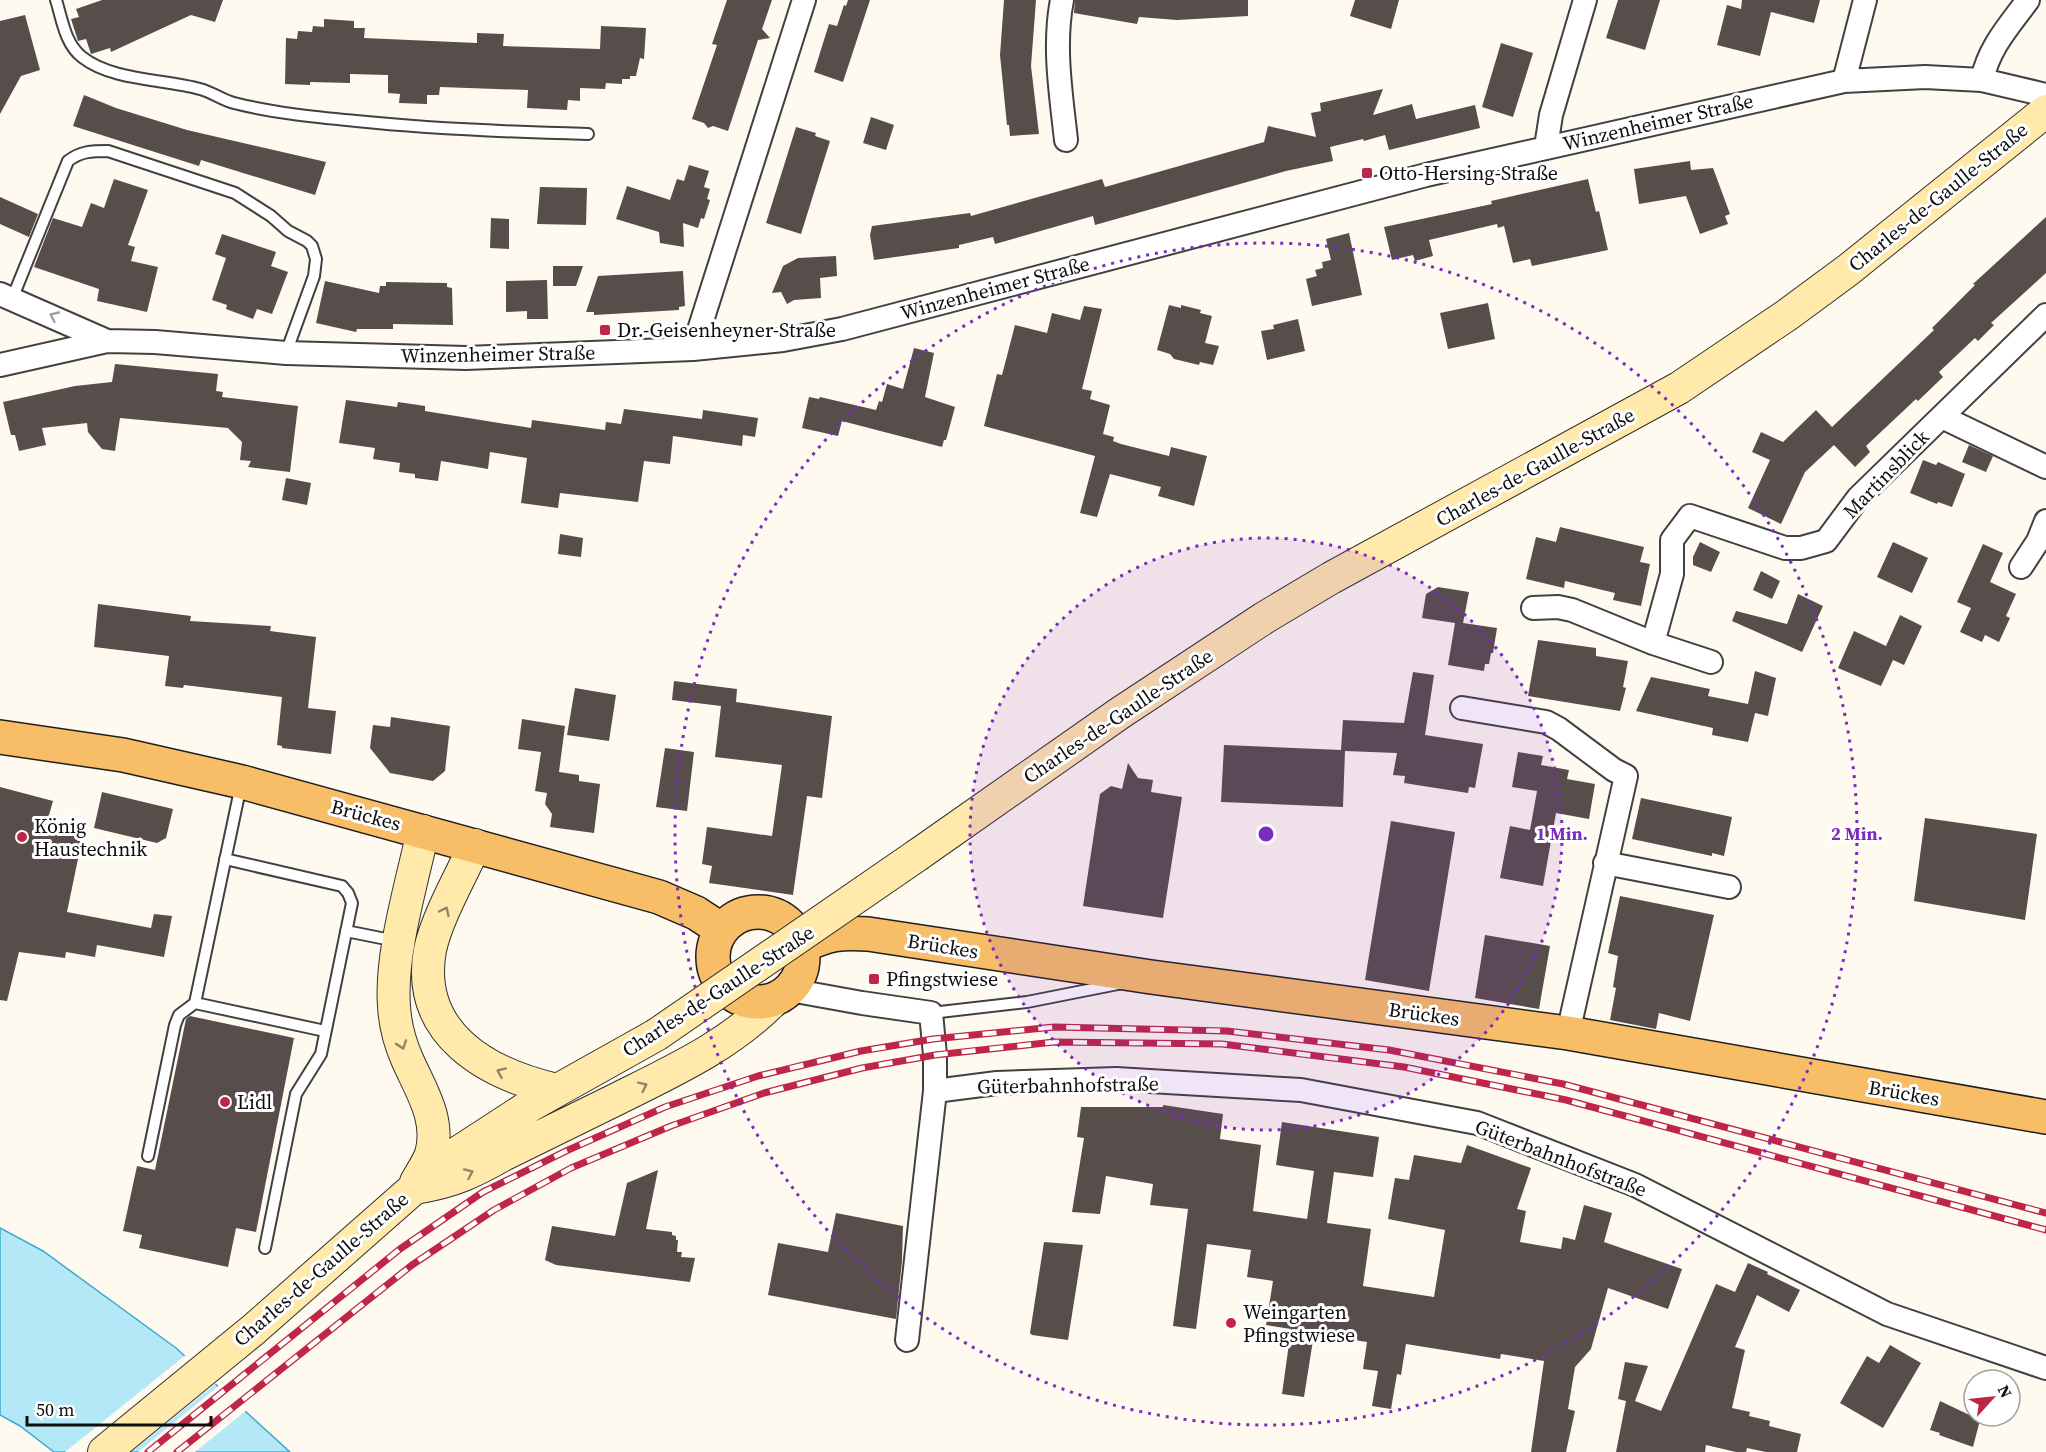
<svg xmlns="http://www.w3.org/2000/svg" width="2046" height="1452" viewBox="0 0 2046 1452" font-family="'Source Serif 4',serif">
<rect width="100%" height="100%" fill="#fffaf0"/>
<path fill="#b5e8f6" stroke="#3ca9cd" stroke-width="1.5" d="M 0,1228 L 43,1251 L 176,1348 L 290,1452 L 54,1452 L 20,1426 L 0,1415 Z"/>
<path fill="#fffaf0" d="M 187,1354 L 218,1382 L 131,1452 L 65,1452 Z
M 221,1384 L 248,1409 L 195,1452 L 138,1452 Z"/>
<path fill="#574e4b" d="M 102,0 L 223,0 L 215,22 L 191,15 L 111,52 L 110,48 L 91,54 L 86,39 L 78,41 L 71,19 L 79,17 L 76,9 Z
M 727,0 L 772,0 L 762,29 L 770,38 L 758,40 L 728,131 L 713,126 L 708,128 L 704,123 L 692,119 L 717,45 L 712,44 Z
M 848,0 L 870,0 L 843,82 L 814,72 L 829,24 L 837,26 L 844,5 L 846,6 Z
M 1004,0 L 1036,0 L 1031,66 L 1039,134 L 1010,136 L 1009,125 L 1007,125 L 1000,55 Z
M 1075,0 L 1248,0 L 1248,16 L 1177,20 L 1139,17 L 1137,24 L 1074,13 Z
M 1355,0 L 1399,0 L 1391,29 L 1350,16 Z
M 1618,0 L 1660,0 L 1645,50 L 1606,38 Z
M 1742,0 L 1820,0 L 1814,23 L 1771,12 L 1760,56 L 1717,45 L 1727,5 L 1741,9 Z
M 25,15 L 40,70 L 21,76 L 0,114 L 0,21 Z
M 324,19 L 354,21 L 354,28 L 365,28 L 364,38 L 477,43 L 477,33 L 504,34 L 503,46 L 600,49 L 601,26 L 646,28 L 644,59 L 640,58 L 636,76 L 630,76 L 630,79 L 622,79 L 622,84 L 606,83 L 605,89 L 580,88 L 580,101 L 568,100 L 567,110 L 527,108 L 528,90 L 440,87 L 439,95 L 427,95 L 427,104 L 399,103 L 400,94 L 388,93 L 388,75 L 350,74 L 350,83 L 310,82 L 310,85 L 285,84 L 286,38 L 297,39 L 298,31 L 312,32 L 313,26 L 324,27 Z
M 1501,43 L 1533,53 L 1513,117 L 1482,107 Z
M 1383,89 L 1373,115 L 1412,104 L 1416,119 L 1475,105 L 1480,128 L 1389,150 L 1385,135 L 1364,141 L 1363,139 L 1330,147 L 1333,161 L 1286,171 L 1095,225 L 1093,216 L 995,244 L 993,237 L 959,245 L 959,248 L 874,260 L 870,235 L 872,226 L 970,213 L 971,216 L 1102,179 L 1105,187 L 1264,142 L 1268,126 L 1316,137 L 1311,113 L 1321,111 L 1320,103 Z
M 84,95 L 116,108 L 187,130 L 326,162 L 315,195 L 201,160 L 199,166 L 73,126 Z
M 871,117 L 894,125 L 886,150 L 863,143 Z
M 796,127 L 816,133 L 815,136 L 830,141 L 801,234 L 766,223 Z
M 1690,161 L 1691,170 L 1713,168 L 1730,214 L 1725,216 L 1728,224 L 1700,234 L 1686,196 L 1639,204 L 1634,169 Z
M 689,165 L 709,171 L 704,187 L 710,189 L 707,199 L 710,200 L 704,219 L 701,218 L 698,228 L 683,223 L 684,247 L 660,243 L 659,232 L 616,219 L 627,186 L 670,200 L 677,179 L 684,181 Z
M 114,179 L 148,190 L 128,245 L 135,247 L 131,261 L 158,267 L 147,312 L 97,301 L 99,289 L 34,267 L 53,218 L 82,227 L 91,203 L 104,208 Z
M 1588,179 L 1596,212 L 1599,211 L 1608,250 L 1532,266 L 1530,259 L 1513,263 L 1504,226 L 1498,228 L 1497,224 L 1429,240 L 1433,256 L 1415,261 L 1413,255 L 1392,260 L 1384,227 L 1492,204 L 1491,201 Z
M 540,187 L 587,188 L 586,225 L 537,224 Z
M 0,197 L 38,214 L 29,237 L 0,224 Z
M 2046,217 L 2046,273 L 1991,323 L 1994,325 L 1978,341 L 1975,338 L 1939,372 L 1943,377 L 1918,401 L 1916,399 L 1866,446 L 1870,452 L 1855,467 L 1834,445 L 1805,472 L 1781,524 L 1748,508 L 1770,460 L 1752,452 L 1761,432 L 1783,442 L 1816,410 L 1832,427 L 1934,330 L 1932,328 L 1975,285 L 1973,284 Z
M 491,218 L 509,219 L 509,249 L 490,248 Z
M 1349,233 L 1362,295 L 1312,306 L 1306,279 L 1317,276 L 1315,270 L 1323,268 L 1322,262 L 1331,260 L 1326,239 Z
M 222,234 L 276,252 L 271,266 L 288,272 L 272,314 L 257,309 L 253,319 L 226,309 L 227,305 L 212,300 L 226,258 L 215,254 Z
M 836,256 L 837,276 L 820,278 L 821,298 L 794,300 L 787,304 L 781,292 L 772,293 L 783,266 L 798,258 Z
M 553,266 L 583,266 L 576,286 L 553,286 Z
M 683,271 L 685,306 L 679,307 L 679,310 L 594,315 L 594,312 L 586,312 L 598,276 Z
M 547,280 L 548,319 L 527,319 L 527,311 L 506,312 L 506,281 Z
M 325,281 L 379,293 L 380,286 L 386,286 L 386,282 L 447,283 L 447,287 L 452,288 L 453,325 L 393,324 L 393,329 L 357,329 L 356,332 L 316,323 Z
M 1488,303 L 1495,339 L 1448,349 L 1440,313 Z
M 1169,305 L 1181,308 L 1181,305 L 1201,310 L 1200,313 L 1212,316 L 1205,343 L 1219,346 L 1213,365 L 1200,362 L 1199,365 L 1174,359 L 1170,354 L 1157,350 Z
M 1084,306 L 1102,309 L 1082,389 L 1092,391 L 1090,399 L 1110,405 L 1103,434 L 1114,437 L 1113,441 L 1121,444 L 1169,456 L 1171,447 L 1207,456 L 1194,506 L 1158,496 L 1161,487 L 1110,474 L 1097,517 L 1080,513 L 1095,456 L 984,426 L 997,374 L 1002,375 L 1015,325 L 1047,333 L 1052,313 L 1080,320 Z
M 1298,319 L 1305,351 L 1267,360 L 1261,331 L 1274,329 L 1273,325 Z
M 914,348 L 934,353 L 925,397 L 955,407 L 946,440 L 944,440 L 942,447 L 842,421 L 838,436 L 802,428 L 809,397 L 819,399 L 820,397 L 876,410 L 879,401 L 882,402 L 887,384 L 903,389 Z
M 115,364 L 218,374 L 216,391 L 223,392 L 222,397 L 298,406 L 290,472 L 248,467 L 251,461 L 240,460 L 242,442 L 228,428 L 120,418 L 115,451 L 102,449 L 88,432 L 87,423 L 42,428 L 46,445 L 19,451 L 15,435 L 11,435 L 3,402 L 75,386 L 112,382 Z
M 346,400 L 397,407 L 398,402 L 425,406 L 425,411 L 531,428 L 532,420 L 605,430 L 606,422 L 621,424 L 624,409 L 702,419 L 703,410 L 758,418 L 755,437 L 743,435 L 742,446 L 673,436 L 670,464 L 644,461 L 638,502 L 560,493 L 558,508 L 521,503 L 527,458 L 490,452 L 488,469 L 441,461 L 438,481 L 415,478 L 415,474 L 399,472 L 400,463 L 373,459 L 375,448 L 339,443 Z
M 1969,445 L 1993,456 L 1986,472 L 1962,462 Z
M 1923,460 L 1936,465 L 1938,462 L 1965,474 L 1952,507 L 1938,502 L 1937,504 L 1910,493 Z
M 286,478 L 311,483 L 307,505 L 282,500 Z
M 1560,527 L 1644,547 L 1640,562 L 1650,564 L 1641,606 L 1613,600 L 1615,593 L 1565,581 L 1564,588 L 1526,579 L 1536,537 L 1556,542 Z
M 560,534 L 583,538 L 581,557 L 558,554 Z
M 1700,542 L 1720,552 L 1711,572 L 1693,565 L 1693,557 Z
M 1893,542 L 1928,558 L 1912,593 L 1877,577 Z
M 1983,544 L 2003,553 L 1990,582 L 2016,594 L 2006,616 L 2010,618 L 1999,642 L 1985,635 L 1982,642 L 1960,632 L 1971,608 L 1957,602 Z
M 1761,571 L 1780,581 L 1772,599 L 1753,590 Z
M 1438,587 L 1469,592 L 1463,623 L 1497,628 L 1493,653 L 1491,653 L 1489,664 L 1485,664 L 1484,671 L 1448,665 L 1455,623 L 1422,618 L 1426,594 Z
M 1798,594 L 1823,606 L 1802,652 L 1732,621 L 1736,611 L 1787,624 Z
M 98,604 L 191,616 L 190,621 L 271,626 L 270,631 L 316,637 L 308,708 L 336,711 L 331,754 L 282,748 L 282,746 L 277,745 L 282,697 L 184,685 L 183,688 L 165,686 L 169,656 L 94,647 Z
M 1900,615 L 1922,626 L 1904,665 L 1893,660 L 1881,686 L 1838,668 L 1854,631 L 1886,646 Z
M 1538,640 L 1596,648 L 1596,656 L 1628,661 L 1623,687 L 1626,688 L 1620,711 L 1528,696 Z
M 1755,671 L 1776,678 L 1768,716 L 1755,713 L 1748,742 L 1712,735 L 1713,728 L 1636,711 L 1651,677 L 1710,689 L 1708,696 L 1748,704 Z
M 1413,672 L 1434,675 L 1425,735 L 1483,744 L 1475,788 L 1469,787 L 1468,793 L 1404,783 L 1405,776 L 1393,775 L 1397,753 L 1345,751 L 1343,807 L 1221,802 L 1224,745 L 1341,750 L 1343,720 L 1404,723 Z
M 674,681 L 737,689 L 736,702 L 832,716 L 822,798 L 807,796 L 793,895 L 709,883 L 712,866 L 702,864 L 707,827 L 772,836 L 782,765 L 715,757 L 721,706 L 672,700 Z
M 575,688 L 616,695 L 609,741 L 567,735 Z
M 391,717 L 450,726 L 445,771 L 433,781 L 390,773 L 370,748 L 373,725 L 390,727 Z
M 522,719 L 565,726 L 559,772 L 579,775 L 579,781 L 600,784 L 594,833 L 550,827 L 552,814 L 545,804 L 547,793 L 535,791 L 541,752 L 518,749 Z
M 665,748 L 694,752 L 687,811 L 656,807 Z
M 1518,752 L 1543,756 L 1541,765 L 1569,770 L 1567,779 L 1595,784 L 1589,819 L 1556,813 L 1543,886 L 1500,878 L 1510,826 L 1530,830 L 1537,791 L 1512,787 Z
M 1128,763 L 1138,778 L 1153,780 L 1151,792 L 1182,797 L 1163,918 L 1083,906 L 1100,794 L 1111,786 L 1122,789 Z
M 0,787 L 53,801 L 47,822 L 84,830 L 67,912 L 151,928 L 154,914 L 172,916 L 164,957 L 97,945 L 95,957 L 66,952 L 65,958 L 19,952 L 7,1001 L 0,1000 Z
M 102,792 L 173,809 L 166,838 L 157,843 L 94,828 Z
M 1641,798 L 1732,817 L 1724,856 L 1712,853 L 1712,856 L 1632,839 Z
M 1925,818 L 2037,834 L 2025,920 L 1914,901 Z
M 1391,821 L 1455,832 L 1429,991 L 1365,980 Z
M 1620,896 L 1714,915 L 1690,1021 L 1659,1013 L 1656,1029 L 1610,1020 L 1616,988 L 1613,987 L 1618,956 L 1608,953 Z
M 1485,935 L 1550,946 L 1539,1009 L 1475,998 Z
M 190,1016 L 294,1038 L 256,1232 L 236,1228 L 228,1267 L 139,1248 L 142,1235 L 123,1231 L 137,1166 L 155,1170 L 186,1019 Z
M 1163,1105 L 1223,1114 L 1220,1139 L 1261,1145 L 1253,1211 L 1307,1219 L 1314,1171 L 1276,1165 L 1282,1122 L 1379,1137 L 1373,1177 L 1334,1172 L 1327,1223 L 1371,1229 L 1363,1286 L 1434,1297 L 1445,1230 L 1388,1219 L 1395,1178 L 1409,1180 L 1414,1155 L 1461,1163 L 1467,1145 L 1531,1168 L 1517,1209 L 1526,1211 L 1520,1242 L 1561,1249 L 1563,1237 L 1575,1240 L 1584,1205 L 1612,1213 L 1604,1242 L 1682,1269 L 1668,1309 L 1608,1288 L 1591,1349 L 1575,1367 L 1568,1409 L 1575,1411 L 1566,1452 L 1531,1452 L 1544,1361 L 1501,1354 L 1500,1359 L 1406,1344 L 1401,1375 L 1397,1374 L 1391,1409 L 1372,1406 L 1378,1371 L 1363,1369 L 1367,1342 L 1314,1334 L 1304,1397 L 1282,1394 L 1291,1329 L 1266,1325 L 1273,1281 L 1247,1277 L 1251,1250 L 1207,1244 L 1196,1329 L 1173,1326 L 1188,1209 L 1150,1205 L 1153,1184 L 1106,1176 L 1100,1214 L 1072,1212 L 1084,1138 L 1077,1137 L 1081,1107 L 1163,1107 Z
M 658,1170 L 646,1229 L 672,1232 L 672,1235 L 676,1236 L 676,1240 L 678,1240 L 677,1252 L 682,1252 L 681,1257 L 695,1258 L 690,1282 L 556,1265 L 545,1260 L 552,1226 L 615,1236 L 627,1183 Z
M 836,1213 L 903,1226 L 902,1261 L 896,1319 L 768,1295 L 778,1243 L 828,1252 Z
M 1044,1242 L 1083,1245 L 1068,1340 L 1032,1335 L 1030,1333 Z
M 1748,1263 L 1768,1272 L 1767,1274 L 1800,1290 L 1789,1312 L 1757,1295 L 1735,1347 L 1745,1350 L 1732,1408 L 1750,1412 L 1749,1416 L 1770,1421 L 1769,1426 L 1801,1434 L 1797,1452 L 1766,1452 L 1747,1448 L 1746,1452 L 1736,1452 L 1706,1445 L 1705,1452 L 1616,1452 L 1626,1401 L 1618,1399 L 1625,1362 L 1648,1366 L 1635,1401 L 1661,1411 L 1716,1284 L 1735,1292 Z
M 1890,1345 L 1921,1363 L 1883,1428 L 1840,1403 L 1867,1356 L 1879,1363 Z
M 1940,1401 L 1980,1420 L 1973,1447 L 1939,1435 L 1940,1433 L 1930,1430 Z"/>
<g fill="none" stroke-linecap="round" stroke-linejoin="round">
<g stroke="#414141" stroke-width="14">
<path id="lane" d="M 56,0 C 62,19 65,44 82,57 C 112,81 165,79 200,89 C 212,92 222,100 234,103 C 273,113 315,117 356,121 C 433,129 511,132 588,134
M 12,299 L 68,161 C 81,151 92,151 108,151 L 235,193 L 271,216 L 288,231 L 307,241 L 312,246 L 316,259 L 314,276 L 286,353
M 225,859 L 342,886 L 348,893 L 352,903 L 321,1054 L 296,1094 L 265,1248
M 346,931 L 396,941
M 195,1003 L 325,1031
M 931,1013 L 1027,1002 L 1118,984
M 148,1156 L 175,1025 L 179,1015 L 195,1003 L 241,785"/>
</g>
<g stroke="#414141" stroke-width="26">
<path id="street" d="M 1062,0 C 1053,46 1061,94 1066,140
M 1982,80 C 1989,47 2009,26 2028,0
M 1844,81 L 1865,0
M 1546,147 L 1551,115 L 1585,0
M 0,294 L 107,341 L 155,342 L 286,353 L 466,358 L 693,349 L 783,340 L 842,329 L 1426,175 L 1844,81 L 1925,77 L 1982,80 L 2046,95
M 693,349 L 804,0
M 0,365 L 107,341
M 1942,417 L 2046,467
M 2021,567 L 2038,541 L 2046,521
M 1533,608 L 1558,607 L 1572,610 L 1653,643 L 1711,662
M 1653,643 L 1672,574 L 1672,540 L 1690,516 L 1785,548 L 1801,548 L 1826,541 L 1858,498 L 2046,315
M 1462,708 L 1546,722 L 1559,729 L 1614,770 L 1626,776 L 1568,1033
M 1605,863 L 1729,887
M 790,990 L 862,1003 L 931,1013 L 935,1055 L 935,1091 L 907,1340
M 935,1091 L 997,1083 L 1116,1079 L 1301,1090 L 1477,1123 L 1635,1185 L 1887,1314 L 2046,1368"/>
</g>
<g stroke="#303030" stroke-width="34">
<path id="secondary" d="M 475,845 C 461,876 437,917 430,950 C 415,1034 487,1074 557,1090
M 919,854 L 1120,713 L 1264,618 L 1331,578 L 1679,388 L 1787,315 L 1848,270 L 2046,111
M 416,1182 C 421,1173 428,1163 431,1154 C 441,1119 420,1089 407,1059 C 400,1043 395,1024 394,1006 C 390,954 412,883 423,831
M 420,1187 C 454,1181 473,1172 503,1155 C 542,1136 580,1117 619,1098 C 675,1070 730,1045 774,1000
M 104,1452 L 253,1330 L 445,1161 L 531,1105 L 656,1035"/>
</g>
<g stroke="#1f1f1f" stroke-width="36">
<path id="primary" d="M 0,737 L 123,755 L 242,782 L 659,897 L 696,913 L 722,930
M713 957a45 45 0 1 1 90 0a45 45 0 1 1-90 0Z
M 802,946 C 829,934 839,932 868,934 L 1151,977 L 1568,1033 L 2046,1117"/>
</g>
<use href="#lane" stroke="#fff" stroke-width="10"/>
<use href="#street" stroke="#fff" stroke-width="22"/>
<use href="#secondary" stroke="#ffe9ab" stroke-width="32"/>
<use href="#primary" stroke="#f8be67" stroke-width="33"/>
<g stroke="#bf2645" stroke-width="7">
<path id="rail" d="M 148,1452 L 400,1249 L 483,1192 L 566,1151 L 665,1107 L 758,1076 L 861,1051 L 933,1039 L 1054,1027 L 1227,1031 L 1389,1050 L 1563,1084 L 2046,1213
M 177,1452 L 412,1265 L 494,1210 L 571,1168 L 671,1126 L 764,1093 L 862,1068 L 935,1055 L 1054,1042 L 1222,1044 L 1404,1067 L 1566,1100 L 2046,1230"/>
</g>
<use href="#rail" stroke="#fff" stroke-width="4.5" stroke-dasharray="14" stroke-linecap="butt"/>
<g stroke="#303030" stroke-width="34" stroke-linecap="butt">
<path id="secondary-bridge" d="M 656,1035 L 919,854"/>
</g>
<use href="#secondary-bridge" stroke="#ffe9ab" stroke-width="32"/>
</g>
<defs><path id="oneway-chevron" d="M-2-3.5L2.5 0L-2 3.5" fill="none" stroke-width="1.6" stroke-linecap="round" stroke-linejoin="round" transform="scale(1.5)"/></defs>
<use stroke="#9f9f9f" href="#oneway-chevron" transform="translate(54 316) rotate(-155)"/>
<g stroke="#938664">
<use href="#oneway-chevron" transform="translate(445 911) rotate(-65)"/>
<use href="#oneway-chevron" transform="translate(402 1045) rotate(71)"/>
<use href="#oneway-chevron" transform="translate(501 1072) rotate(-156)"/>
<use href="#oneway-chevron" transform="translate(643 1086) rotate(-26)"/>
<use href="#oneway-chevron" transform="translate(469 1173) rotate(-24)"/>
</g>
<circle cx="1266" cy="834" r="296" fill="#7b2cbf" fill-opacity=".12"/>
<g fill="none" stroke="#7b2cbf" stroke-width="3" stroke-dasharray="3 6">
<circle cx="1266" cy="834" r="296"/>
<circle cx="1266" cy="834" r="591"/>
</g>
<g fill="#bf2645" stroke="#fff" stroke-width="2">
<rect x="1361" y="167" width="12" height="12" rx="3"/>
<rect x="599" y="324" width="12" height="12" rx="3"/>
<circle cx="22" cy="837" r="6"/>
<rect x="868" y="973" width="12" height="12" rx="3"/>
<circle cx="225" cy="1102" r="6"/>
<circle cx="1231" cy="1323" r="6"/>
</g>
<g text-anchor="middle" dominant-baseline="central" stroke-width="6" stroke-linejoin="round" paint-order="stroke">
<g font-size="20" fill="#0e0e0e" stroke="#fff">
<text transform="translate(1658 122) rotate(-13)">Winzenheimer Straße</text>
<text transform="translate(1938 197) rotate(-39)">Charles-de-Gaulle-Straße</text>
<text transform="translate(995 288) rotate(-15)">Winzenheimer Straße</text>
<text transform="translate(498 354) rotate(-1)">Winzenheimer Straße</text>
<text transform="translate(1535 467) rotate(-29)">Charles-de-Gaulle-Straße</text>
<text transform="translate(1886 474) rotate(-46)">Martinsblick</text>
<text transform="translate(1118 716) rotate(-34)">Charles-de-Gaulle-Straße</text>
<text transform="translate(366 815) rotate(15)">Brückes</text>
<text transform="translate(943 946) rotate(9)">Brückes</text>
<text transform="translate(718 991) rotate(-33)">Charles-de-Gaulle-Straße</text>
<text transform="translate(1424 1014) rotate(8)">Brückes</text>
<text transform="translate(1068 1085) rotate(-1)">Güterbahnhofstraße</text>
<text transform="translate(1904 1093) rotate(10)">Brückes</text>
<text transform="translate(1561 1158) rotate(21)">Güterbahnhofstraße</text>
<text transform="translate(321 1269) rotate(-41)">Charles-de-Gaulle-Straße</text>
</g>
<g font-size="20" fill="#0e0e0e" stroke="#fff" text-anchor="start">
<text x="1379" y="173">Otto-Hersing-Straße</text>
<text x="617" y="330">Dr.-Geisenheyner-Straße</text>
<text x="34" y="826">König<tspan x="34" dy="23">Haustechnik</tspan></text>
<text x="886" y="979">Pfingstwiese</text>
<text x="237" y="1102">Lidl</text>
<text x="1243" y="1312">Weingarten<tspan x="1243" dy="23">Pfingstwiese</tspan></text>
</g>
</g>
<circle cx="1266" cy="834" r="9" fill="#7b2cbf" stroke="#fff" stroke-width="3"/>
<g font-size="18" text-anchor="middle" font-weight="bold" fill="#7b2cbf" stroke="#fff" stroke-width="6" stroke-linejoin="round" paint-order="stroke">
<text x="1562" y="840">1 Min.</text>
<text x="1857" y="840">2 Min.</text>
</g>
<g transform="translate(1992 1398) rotate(63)"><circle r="28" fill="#ffffff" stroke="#9f9f9f" stroke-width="1.5"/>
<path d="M0-4.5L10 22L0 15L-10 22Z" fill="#bf2645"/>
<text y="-9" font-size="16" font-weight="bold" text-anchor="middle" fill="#0e0e0e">N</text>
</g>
<path d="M27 1416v9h184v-9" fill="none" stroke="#0e0e0e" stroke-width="3"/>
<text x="36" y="1416" font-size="18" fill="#0e0e0e" stroke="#ffffff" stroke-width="4.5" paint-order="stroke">50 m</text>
</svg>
